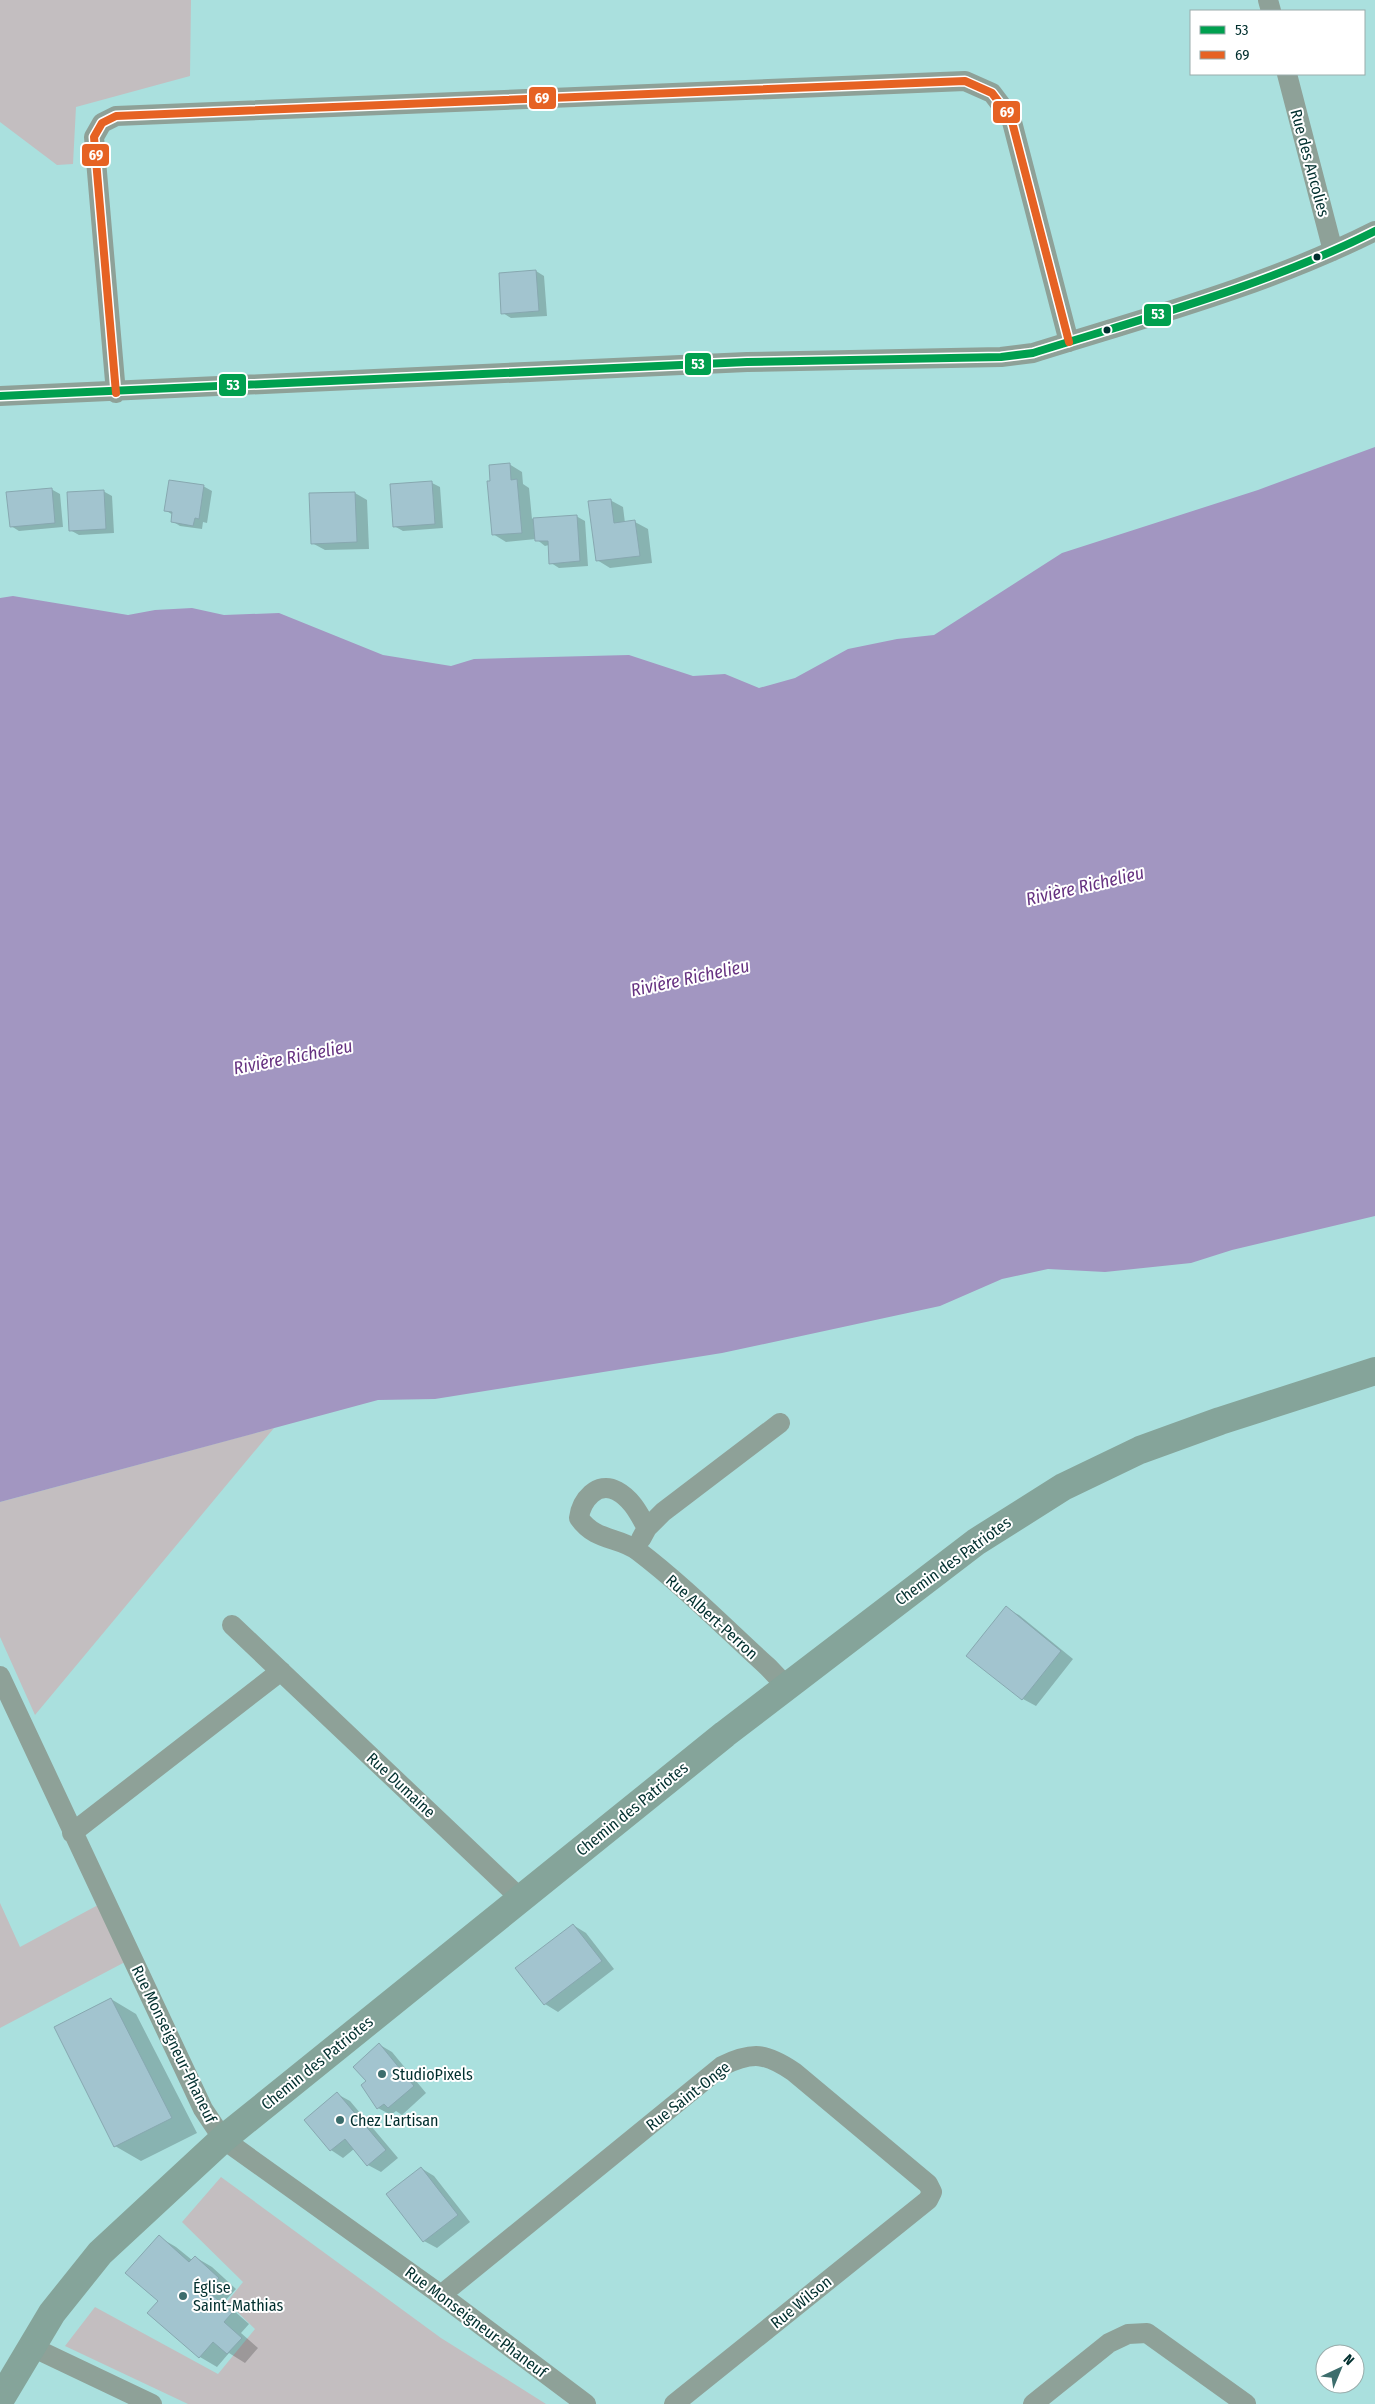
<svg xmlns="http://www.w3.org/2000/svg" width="1375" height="2404" viewBox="0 0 1375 2404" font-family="'Fira Sans Condensed',sans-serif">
<rect width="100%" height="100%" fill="#aae0de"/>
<path fill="#c3bec0" d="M 0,0 L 191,0 L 190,76 L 76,107 L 73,164 L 57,165 L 0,122 Z
M 274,1428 L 35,1715 L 0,1637 L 0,1502 Z
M 0,1903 L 20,1947 L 98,1905 L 125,1962 L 0,2028 Z
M 221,2177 L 441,2338 L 546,2404 L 188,2404 L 65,2346 L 95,2307 L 218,2374 L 255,2329 L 227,2302 L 243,2282 L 182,2222 Z"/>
<path fill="#a296c1" d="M 1375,447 L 1375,1216 L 1232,1250 L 1191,1263 L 1105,1272 L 1048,1269 L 1002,1279 L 940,1306 L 722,1353 L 435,1399 L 378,1400 L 0,1502 L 0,598 L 13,596 L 128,615 L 155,610 L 192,608 L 224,615 L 279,613 L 383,655 L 451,666 L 474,659 L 629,655 L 693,676 L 725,674 L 759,688 L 795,678 L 848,649 L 897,639 L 934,635 L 1062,553 L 1258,490 Z"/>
<path fill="#0003" d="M 536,271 L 544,276 L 547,316 L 511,318 L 503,313 Z
M 509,464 L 522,472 L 523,484 L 529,488 L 532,519 L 576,516 L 585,521 L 588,566 L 559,568 L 551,563 L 549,545 L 545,546 L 536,539 L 506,542 L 493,534 L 492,482 Z
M 432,483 L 440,487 L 443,528 L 403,531 L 394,526 Z
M 203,486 L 212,491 L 207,523 L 203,522 L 202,529 L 180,526 L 172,521 L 173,515 L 165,510 Z
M 51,489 L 60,494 L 63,527 L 19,531 L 11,526 Z
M 103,491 L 112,496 L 114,533 L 79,535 L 70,530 Z
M 355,493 L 367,500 L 369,549 L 325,550 L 312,543 Z
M 610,500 L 623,507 L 625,523 L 635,522 L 648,529 L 652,563 L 610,568 L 597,560 Z
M 1006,1608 L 1019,1615 L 1073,1659 L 1036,1706 L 1023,1699 L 968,1656 Z
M 573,1925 L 586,1933 L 614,1969 L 558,2012 L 545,2004 Z
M 111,1999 L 136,2014 L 197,2133 L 141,2161 L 115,2146 Z
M 380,2045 L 392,2052 L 426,2093 L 402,2115 L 396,2111 L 391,2115 L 378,2108 Z
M 337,2094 L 350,2101 L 398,2158 L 381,2172 L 368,2165 L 354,2149 L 343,2158 L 331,2150 Z
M 421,2168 L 434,2176 L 470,2222 L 437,2248 L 424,2241 Z
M 159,2237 L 176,2247 L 192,2260 L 195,2257 L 212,2267 L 236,2289 L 224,2302 L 249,2324 L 241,2333 L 258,2348 L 245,2363 L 229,2353 L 217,2367 L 200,2357 L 159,2301 Z"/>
<path fill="#a2c4cf" stroke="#87a8b0" d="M 536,270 L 539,311 L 501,314 L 499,273 Z
M 510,463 L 511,480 L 517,479 L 522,533 L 492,535 L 487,481 L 490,481 L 489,465 Z
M 169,480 L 204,485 L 199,519 L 195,518 L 193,526 L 171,522 L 172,512 L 164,511 Z
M 432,481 L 435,524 L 393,527 L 390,484 Z
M 52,488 L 55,523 L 10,527 L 6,492 Z
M 104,490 L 106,529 L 69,531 L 67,492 Z
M 355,492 L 357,542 L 311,544 L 309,493 Z
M 611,499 L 614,523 L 635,520 L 640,556 L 596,561 L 588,501 Z
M 577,515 L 580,561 L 549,564 L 548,541 L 535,541 L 533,518 Z
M 1006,1606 L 1061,1651 L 1022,1700 L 966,1656 Z
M 573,1924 L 602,1961 L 544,2005 L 515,1968 Z
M 111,1998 L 172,2118 L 114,2147 L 54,2027 Z
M 379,2043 L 414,2086 L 388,2108 L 384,2104 L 377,2109 L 361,2085 L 366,2081 L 353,2067 Z
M 337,2092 L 386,2150 L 367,2166 L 345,2139 L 330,2151 L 304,2120 Z
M 421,2167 L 458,2215 L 423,2242 L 386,2194 Z
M 159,2235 L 189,2262 L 195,2256 L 219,2278 L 208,2291 L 232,2313 L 224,2322 L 242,2338 L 227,2354 L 213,2342 L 199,2358 L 147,2313 L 158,2301 L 125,2273 Z"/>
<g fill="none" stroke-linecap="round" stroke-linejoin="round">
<path stroke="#8ea198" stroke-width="20" d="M 1268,0 L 1271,11
M 1287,74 L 1333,251
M 116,393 L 94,137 L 102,123 L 116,116 L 965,81 L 992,93 L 1011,118 L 1069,342
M 0,396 L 747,362 L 1001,357 L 1033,353 C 1148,317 1268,285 1375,231
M 647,1528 C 639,1514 632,1499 617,1491 C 597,1480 581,1501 579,1518 C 596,1542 618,1536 638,1551 C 684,1586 725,1628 768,1667 L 787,1687
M 641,1539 L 647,1528 L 663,1512 L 780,1423
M 232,1625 L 520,1898
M 0,1676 L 203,2109 L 223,2139 L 441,2295 L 586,2404
M 72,1833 L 281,1671
M 441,2295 L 722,2066 C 753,2051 766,2053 794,2072 L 928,2184 L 932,2192 L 928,2200 L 674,2404
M 32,2347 L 152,2404
M 1033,2404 L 1109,2343 L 1128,2334 L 1147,2333 L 1246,2404"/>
<path stroke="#85a49a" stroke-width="28" d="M 0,2400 L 52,2313 L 100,2253 L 223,2139 L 725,1734 L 976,1542 L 1063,1487 L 1140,1450 L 1220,1421 L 1375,1371"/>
<g stroke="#fff" stroke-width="11">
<path id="bus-1" d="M 0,396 L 747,362 L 1001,357 L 1033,353 C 1148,317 1268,285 1375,231"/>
</g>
<g stroke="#fff" stroke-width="11">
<path id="bus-2" d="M 116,393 L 94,137 L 102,123 L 116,116 L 965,81 L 992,93 L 1011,118 L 1069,342"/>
</g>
<use href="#bus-1" stroke="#00a04f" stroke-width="8"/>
<use href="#bus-2" stroke="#e66223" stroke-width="8"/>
</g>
<g fill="#012f2e" stroke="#fff" stroke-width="2">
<circle cx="1317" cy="257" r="4.5"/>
<circle cx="1107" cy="330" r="4.5"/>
</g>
<g fill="#3c6d6c" stroke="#fff" stroke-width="2">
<circle cx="382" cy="2074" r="5"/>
<circle cx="340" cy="2120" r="5"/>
<circle cx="183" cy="2296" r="5"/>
</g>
<g text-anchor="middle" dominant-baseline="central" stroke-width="4" stroke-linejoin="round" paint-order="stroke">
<g font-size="16" fill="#012f2e" stroke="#fff">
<text transform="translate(1310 163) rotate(75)">Rue des Ancolies</text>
<text transform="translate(953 1561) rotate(-36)">Chemin des Patriotes</text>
<text transform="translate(712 1617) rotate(42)">Rue Albert-Perron</text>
<text transform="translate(401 1785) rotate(43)">Rue Dumaine</text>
<text transform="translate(632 1809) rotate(-39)">Chemin des Patriotes</text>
<text transform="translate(174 2044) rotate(64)">Rue Monseigneur-Phaneuf</text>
<text transform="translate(317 2063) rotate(-39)">Chemin des Patriotes</text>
<text transform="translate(688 2096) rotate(-38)">Rue Saint-Onge</text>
<text transform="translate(801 2302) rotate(-39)">Rue Wilson</text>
<text transform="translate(476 2322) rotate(37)">Rue Monseigneur-Phaneuf</text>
</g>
<g font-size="16" fill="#012f2e" stroke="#fff" text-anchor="start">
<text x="392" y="2074">StudioPixels</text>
<text x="350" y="2120">Chez L'artisan</text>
<text x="193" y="2287">Église<tspan x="193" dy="18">Saint-Mathias</tspan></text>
</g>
<g font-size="18" font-style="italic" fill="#663281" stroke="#fff">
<text transform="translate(1085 886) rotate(-13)">Rivière Richelieu</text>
<text transform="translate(690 978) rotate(-12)">Rivière Richelieu</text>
<text transform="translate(293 1057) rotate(-11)">Rivière Richelieu</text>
</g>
</g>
<g stroke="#fff" stroke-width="2">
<rect x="528" y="86" width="29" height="24" rx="5" fill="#e66223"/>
<rect x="992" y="100" width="29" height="24" rx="5" fill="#e66223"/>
<rect x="81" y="143" width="29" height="24" rx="5" fill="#e66223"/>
<rect x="1143" y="303" width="29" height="24" rx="5" fill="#00a04f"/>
<rect x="684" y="352" width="28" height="24" rx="5" fill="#00a04f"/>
<rect x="218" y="373" width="29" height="24" rx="5" fill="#00a04f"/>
</g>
<g font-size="14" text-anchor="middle" font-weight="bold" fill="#fff">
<text x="542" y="103">69</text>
<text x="1007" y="117">69</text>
<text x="96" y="160">69</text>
<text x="1158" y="319">53</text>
<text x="698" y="369">53</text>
<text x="233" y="390">53</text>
</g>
<rect x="1190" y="10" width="175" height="65" fill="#ffffff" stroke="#99acab"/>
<rect x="1200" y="26" width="25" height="8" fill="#00a04f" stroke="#99acab"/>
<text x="1235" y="35" font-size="15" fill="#012f2e">53</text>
<rect x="1200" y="51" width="25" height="8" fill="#e66223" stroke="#99acab"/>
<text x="1235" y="60" font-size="15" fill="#012f2e">69</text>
<g transform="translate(1340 2369) rotate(44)"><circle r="24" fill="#ffffff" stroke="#99acab"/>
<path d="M0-4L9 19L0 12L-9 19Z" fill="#3c6d6c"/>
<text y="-8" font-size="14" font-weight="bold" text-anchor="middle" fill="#012f2e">N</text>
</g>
</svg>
